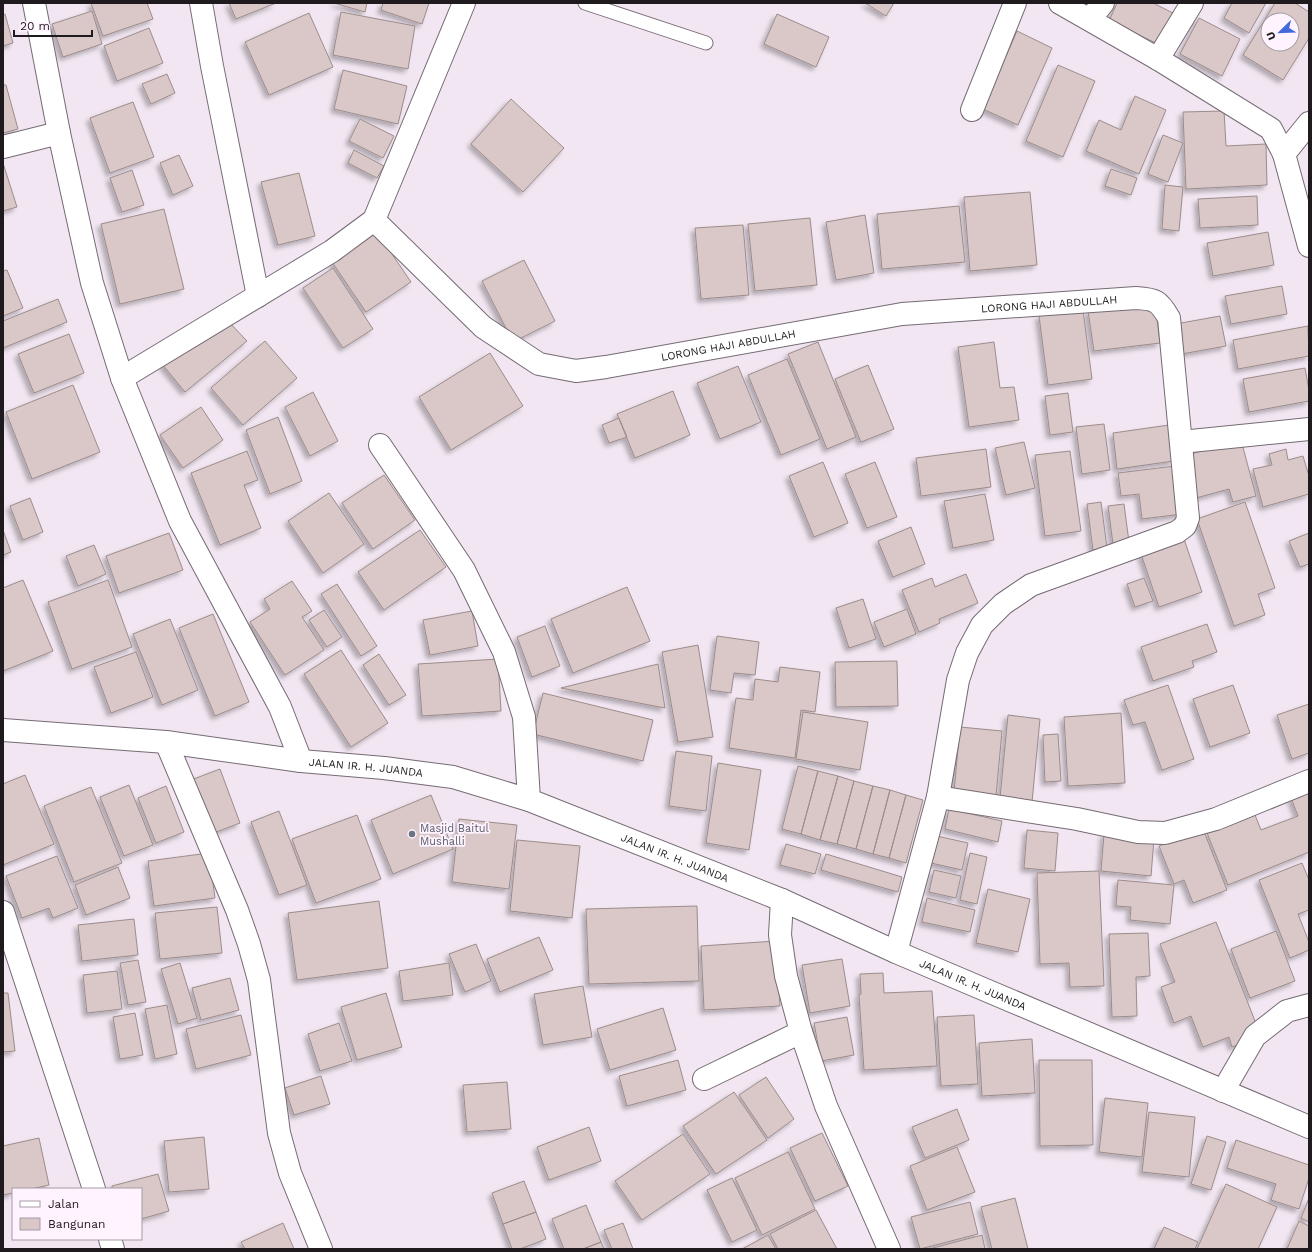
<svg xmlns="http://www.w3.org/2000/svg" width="1312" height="1252" viewBox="0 0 1312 1252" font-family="'Work Sans',sans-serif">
<defs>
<filter id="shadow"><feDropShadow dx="-3.5" dy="3.5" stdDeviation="2" flood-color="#0004"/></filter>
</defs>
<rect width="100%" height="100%" fill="#f1e6f1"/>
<path fill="#d9c8c7" stroke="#9c8c8b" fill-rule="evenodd" filter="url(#shadow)" d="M 91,3 L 147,3 L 153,19 L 103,36 Z
M 229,3 L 276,3 L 236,19 Z
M 334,3 L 367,3 L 365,12 Z
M 383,3 L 429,3 L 422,24 L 381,10 Z
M 865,3 L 894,3 L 886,16 Z
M 1117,3 L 1153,3 L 1173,13 L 1158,44 L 1109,21 Z
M 1232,3 L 1266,3 L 1249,33 L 1224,18 Z
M 1275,3 L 1295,3 L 1309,12 L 1309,38 L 1283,80 L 1243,55 ZM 1268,20 L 1292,20 L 1292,44 L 1268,44 Z
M 92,11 L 102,44 L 63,57 L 52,24 Z
M 341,12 L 415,26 L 408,69 L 333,55 Z
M 309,13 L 333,67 L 269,95 L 245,42 Z
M 5,14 L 13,43 L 3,46 L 3,15 Z
M 777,14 L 829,37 L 816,67 L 764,44 Z
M 1199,18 L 1240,39 L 1222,76 L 1180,54 Z
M 149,28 L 163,63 L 117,81 L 104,46 Z
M 1017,31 L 1052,48 L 1018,125 L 983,109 Z
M 1058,65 L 1095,81 L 1063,157 L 1026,141 Z
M 343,70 L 407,86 L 398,124 L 334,109 Z
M 167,74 L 175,93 L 151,104 L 142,84 Z
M 3,85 L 6,85 L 18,129 L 3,133 Z
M 1135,96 L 1166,110 L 1139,174 L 1086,151 L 1099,120 L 1121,130 Z
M 511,99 L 564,148 L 523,192 L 471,144 Z
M 133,102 L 154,157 L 110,173 L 90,118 Z
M 1224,111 L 1226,146 L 1266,144 L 1267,185 L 1186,189 L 1183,112 Z
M 360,119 L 394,136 L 383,158 L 349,141 Z
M 1163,135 L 1183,143 L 1168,182 L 1148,174 Z
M 354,150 L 384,166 L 377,178 L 348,163 Z
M 179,155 L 193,186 L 173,195 L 160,163 Z
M 3,163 L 17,207 L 3,211 Z
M 1111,169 L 1137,178 L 1131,195 L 1105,186 Z
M 132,170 L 144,205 L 122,212 L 110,178 Z
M 299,173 L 315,236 L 278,245 L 261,182 Z
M 1165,185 L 1183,187 L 1179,231 L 1162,229 Z
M 1030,192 L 1037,265 L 970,271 L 964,197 Z
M 1257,196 L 1258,225 L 1200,228 L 1198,199 Z
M 959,206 L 965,262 L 882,269 L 877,214 Z
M 164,209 L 184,289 L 120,304 L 101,224 Z
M 865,215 L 874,273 L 836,280 L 826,222 Z
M 810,218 L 817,285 L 755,291 L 748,224 Z
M 743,225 L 749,295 L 701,299 L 695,228 Z
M 377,232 L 411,282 L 366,312 L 332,262 Z
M 1268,232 L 1274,265 L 1213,276 L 1207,243 Z
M 524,260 L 555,321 L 513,342 L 482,281 Z
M 333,268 L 373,329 L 343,348 L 303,288 Z
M 7,270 L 23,308 L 3,316 L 3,271 Z
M 1282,286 L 1287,314 L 1231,324 L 1225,296 Z
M 58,299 L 67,322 L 3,348 L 3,321 Z
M 1155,302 L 1160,343 L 1094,351 L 1088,311 Z
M 1083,310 L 1092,379 L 1048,385 L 1039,316 Z
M 1220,316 L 1226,346 L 1176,355 L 1170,325 Z
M 228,321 L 247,341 L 185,392 L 162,364 Z
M 1308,326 L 1309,356 L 1238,369 L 1233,340 Z
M 69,334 L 84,373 L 34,393 L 18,354 Z
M 265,341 L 297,378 L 243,425 L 211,388 Z
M 818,342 L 856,437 L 827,449 L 788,354 Z
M 994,342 L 1000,388 L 1014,387 L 1019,420 L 969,427 L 958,347 Z
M 490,353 L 523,406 L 451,450 L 419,397 Z
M 787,359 L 820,439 L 781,455 L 748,375 Z
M 868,365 L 894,429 L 861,442 L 835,379 Z
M 738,366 L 761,422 L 720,439 L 697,383 Z
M 1305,368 L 1309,390 L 1309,401 L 1249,412 L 1243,379 Z
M 73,385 L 100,452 L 32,479 L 6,412 Z
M 673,391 L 690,435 L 635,458 L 617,414 Z
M 313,392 L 338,441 L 310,456 L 285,407 Z
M 1068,393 L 1073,432 L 1050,435 L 1045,396 Z
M 201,407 L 223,440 L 183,468 L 160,435 Z
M 278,417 L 302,481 L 270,494 L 246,430 Z
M 619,418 L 627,437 L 609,443 L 602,425 Z
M 1104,424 L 1110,470 L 1082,474 L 1076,427 Z
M 1169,425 L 1174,461 L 1117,469 L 1113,433 Z
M 1241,440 L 1256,496 L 1233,502 L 1229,489 L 1196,498 L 1184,456 Z
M 1024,442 L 1035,488 L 1006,495 L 995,448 Z
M 986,449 L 991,487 L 921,496 L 916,458 Z
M 1286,449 L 1288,460 L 1303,456 L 1309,476 L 1309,494 L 1263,507 L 1253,469 L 1272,465 L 1269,454 Z
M 247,451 L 258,480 L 244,485 L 261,528 L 220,545 L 191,473 Z
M 1070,451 L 1081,531 L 1045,536 L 1035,455 Z
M 823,462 L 848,523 L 814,537 L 789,476 Z
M 875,462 L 897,517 L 867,528 L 845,474 Z
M 1175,466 L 1182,514 L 1142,519 L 1139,494 L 1121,496 L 1118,473 Z
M 384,475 L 415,520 L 373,549 L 342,503 Z
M 329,493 L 364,544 L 323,573 L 288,521 Z
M 985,494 L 994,540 L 953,548 L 944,501 Z
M 30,498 L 43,532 L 23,540 L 10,506 Z
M 1101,502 L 1107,548 L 1093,550 L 1087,504 Z
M 1245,502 L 1275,588 L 1258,594 L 1265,615 L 1234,626 L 1197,519 Z
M 1124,504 L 1129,542 L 1113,544 L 1108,506 Z
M 911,527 L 925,564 L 893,577 L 878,541 Z
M 3,530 L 11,552 L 3,555 Z
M 420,530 L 446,567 L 384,610 L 358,572 Z
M 169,533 L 183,570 L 119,593 L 106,556 Z
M 1309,533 L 1309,564 L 1300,567 L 1289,541 Z
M 1184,539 L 1202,592 L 1159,607 L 1141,554 Z
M 94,545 L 106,574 L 78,586 L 66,556 Z
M 966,574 L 978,603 L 939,619 L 940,623 L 919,632 L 902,590 L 932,578 L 935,587 Z
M 1144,578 L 1153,601 L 1135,607 L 1127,584 Z
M 23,580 L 53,651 L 3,671 L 3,588 Z
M 108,580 L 132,647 L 72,669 L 48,602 Z
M 292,581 L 312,611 L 302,617 L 324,650 L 285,675 L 250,622 L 270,609 L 264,599 Z
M 337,584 L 377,646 L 361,656 L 321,594 Z
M 627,587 L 650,641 L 573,673 L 551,619 Z
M 863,599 L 876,639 L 849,648 L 836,608 Z
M 907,609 L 916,634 L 884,647 L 874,622 Z
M 324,610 L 342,637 L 327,647 L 309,620 Z
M 472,611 L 478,646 L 430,655 L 423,620 Z
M 213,614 L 249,702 L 215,716 L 179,628 Z
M 170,619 L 198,690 L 162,705 L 133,634 Z
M 1207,624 L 1217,652 L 1192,661 L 1194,667 L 1153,681 L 1141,647 Z
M 545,626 L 560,666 L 532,677 L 517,637 Z
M 717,636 L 759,642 L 755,675 L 734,673 L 731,693 L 710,690 Z
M 698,645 L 713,737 L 678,742 L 662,652 Z
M 341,650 L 388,723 L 351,747 L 304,674 Z
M 136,652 L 153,697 L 111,713 L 94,667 Z
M 379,654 L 406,695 L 389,705 L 363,665 Z
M 498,659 L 501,711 L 422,716 L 418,664 Z
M 897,661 L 898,706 L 836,707 L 835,662 Z
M 658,664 L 665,708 L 561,688 Z
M 780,667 L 820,672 L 815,712 L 801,710 L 795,758 L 729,748 L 736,698 L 753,700 L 755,679 L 778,682 Z
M 1168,685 L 1194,759 L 1162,770 L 1145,722 L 1133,725 L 1124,700 Z
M 1233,685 L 1250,733 L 1210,747 L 1193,699 Z
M 543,693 L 653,720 L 643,761 L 533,734 Z
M 1309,704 L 1309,753 L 1292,759 L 1277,715 Z
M 803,712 L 868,722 L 860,770 L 796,759 Z
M 1121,713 L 1125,783 L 1068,786 L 1064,717 Z
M 1008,715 L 1040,719 L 1032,802 L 1000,798 Z
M 960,727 L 1002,731 L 996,796 L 954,792 Z
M 1058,734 L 1061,781 L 1045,782 L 1043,735 Z
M 676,751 L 712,756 L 706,811 L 669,806 Z
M 718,763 L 761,770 L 749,850 L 706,843 Z
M 798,766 L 818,771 L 801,834 L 782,829 Z
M 220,769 L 240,823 L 211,834 L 191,780 Z
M 818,771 L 838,776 L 820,840 L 801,834 Z
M 25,775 L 54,844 L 3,865 L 3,784 Z
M 838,776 L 854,781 L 837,844 L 820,840 Z
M 854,781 L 873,786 L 856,849 L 837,844 Z
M 129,785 L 153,845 L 124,856 L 100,797 Z
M 166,786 L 184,832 L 156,843 L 138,798 Z
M 873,786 L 890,790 L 873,854 L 856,849 Z
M 91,787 L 122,863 L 74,882 L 44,806 Z
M 890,790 L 906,795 L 889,858 L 873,854 Z
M 1309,791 L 1309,852 L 1228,885 L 1207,833 L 1255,815 L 1261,830 L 1298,816 L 1291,798 Z
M 431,795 L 453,849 L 393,874 L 371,820 Z
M 906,795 L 923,800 L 906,863 L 889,858 Z
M 949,809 L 1002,821 L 998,842 L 945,829 Z
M 279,811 L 307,885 L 279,895 L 251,822 Z
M 357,815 L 381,879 L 316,903 L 292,839 Z
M 459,819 L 517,825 L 509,889 L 452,882 Z
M 1203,829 L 1227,890 L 1193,903 L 1184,880 L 1174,884 L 1159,846 Z
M 1027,830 L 1058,833 L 1055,871 L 1024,868 Z
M 1104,834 L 1154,839 L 1151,876 L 1101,871 Z
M 937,836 L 968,843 L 962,870 L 931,863 Z
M 517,840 L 580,846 L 572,918 L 510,911 Z
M 786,844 L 821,854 L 815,874 L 780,865 Z
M 209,853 L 215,898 L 154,906 L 148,861 Z
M 970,853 L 987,857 L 977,904 L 960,900 Z
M 826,854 L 902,877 L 898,892 L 821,870 Z
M 57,856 L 78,908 L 53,918 L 49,908 L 22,918 L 6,876 Z
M 1302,863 L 1309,880 L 1309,910 L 1298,914 L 1309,942 L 1309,950 L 1290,958 L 1259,880 Z
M 118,867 L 130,898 L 86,915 L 75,885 Z
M 934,870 L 961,876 L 956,898 L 929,892 Z
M 1099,871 L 1104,986 L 1070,987 L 1069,963 L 1040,964 L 1037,873 Z
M 1118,880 L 1174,885 L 1170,924 L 1130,920 L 1131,907 L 1116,906 Z
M 988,889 L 1030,899 L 1018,952 L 976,943 Z
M 927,898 L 975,910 L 970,932 L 922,922 Z
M 379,901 L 388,968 L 297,980 L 288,913 Z
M 697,906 L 699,981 L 589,984 L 586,909 Z
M 217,907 L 222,953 L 160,959 L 155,913 Z
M 134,919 L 138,955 L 82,961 L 78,925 Z
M 1216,922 L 1257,1026 L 1253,1039 L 1232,1047 L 1229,1037 L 1203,1047 L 1191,1016 L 1174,1023 L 1161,987 L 1175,982 L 1160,944 Z
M 1276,931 L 1295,981 L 1250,998 L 1231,949 Z
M 1148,933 L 1150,976 L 1136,977 L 1137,1016 L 1112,1017 L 1109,934 Z
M 539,937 L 553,970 L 500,992 L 487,959 Z
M 776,941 L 780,1006 L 704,1010 L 701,946 Z
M 476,944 L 491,981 L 465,992 L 449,954 Z
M 842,959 L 850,1006 L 810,1013 L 802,965 Z
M 138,960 L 146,1002 L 128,1005 L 120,963 Z
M 180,963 L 197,1018 L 178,1024 L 161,969 Z
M 449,963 L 453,995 L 403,1001 L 399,971 Z
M 117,971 L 122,1009 L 87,1013 L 83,975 Z
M 883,973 L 884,993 L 932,991 L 937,1066 L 864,1070 L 859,995 L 861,994 L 860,974 Z
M 230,978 L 239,1010 L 201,1020 L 192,988 Z
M 583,986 L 592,1037 L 543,1045 L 534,994 Z
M 3,993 L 8,993 L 15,1051 L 3,1052 Z
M 386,993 L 402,1047 L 357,1060 L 341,1007 Z
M 167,1005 L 177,1054 L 155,1059 L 145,1009 Z
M 663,1008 L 676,1050 L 610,1070 L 597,1029 Z
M 135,1013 L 143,1055 L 120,1059 L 113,1017 Z
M 241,1015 L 251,1055 L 196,1069 L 186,1029 Z
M 974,1015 L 978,1084 L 941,1086 L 937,1017 Z
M 847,1017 L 854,1055 L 821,1061 L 814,1023 Z
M 339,1023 L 352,1061 L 320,1071 L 308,1034 Z
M 1032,1039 L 1035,1093 L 982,1096 L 979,1043 Z
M 678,1060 L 686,1090 L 627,1106 L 619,1076 Z
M 1039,1060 L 1092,1060 L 1093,1145 L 1040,1146 Z
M 321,1076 L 330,1104 L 294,1115 L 285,1088 Z
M 766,1077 L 794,1119 L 768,1138 L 739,1095 Z
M 507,1082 L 511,1129 L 467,1132 L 463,1085 Z
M 734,1092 L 767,1140 L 716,1174 L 683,1126 Z
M 1105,1098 L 1148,1103 L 1142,1157 L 1099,1152 Z
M 957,1109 L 969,1140 L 925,1158 L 912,1127 Z
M 1149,1112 L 1195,1117 L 1189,1177 L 1142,1172 Z
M 589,1127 L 601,1161 L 549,1180 L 537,1147 Z
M 822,1133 L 848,1186 L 815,1201 L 790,1148 Z
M 683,1134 L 710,1174 L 642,1220 L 615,1181 Z
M 1207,1136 L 1226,1142 L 1211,1190 L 1191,1184 Z
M 204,1137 L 209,1189 L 169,1192 L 164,1141 Z
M 39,1138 L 49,1185 L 31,1189 L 13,1189 L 13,1193 L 3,1195 L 3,1146 Z
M 1236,1140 L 1309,1165 L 1309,1178 L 1299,1209 L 1271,1200 L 1276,1184 L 1227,1168 Z
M 957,1147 L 975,1192 L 927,1210 L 910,1166 Z
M 788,1152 L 815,1209 L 762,1235 L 735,1178 Z
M 158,1174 L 169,1211 L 141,1219 L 141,1189 L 112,1189 L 112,1186 Z
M 732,1178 L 757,1230 L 732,1242 L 707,1190 Z
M 524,1181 L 536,1212 L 503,1224 L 492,1193 Z
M 1226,1184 L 1277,1207 L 1258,1249 L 1197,1249 Z
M 1015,1198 L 1028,1249 L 992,1249 L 981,1207 Z
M 1309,1198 L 1309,1222 L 1301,1218 Z
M 970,1202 L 978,1234 L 920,1249 L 911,1217 Z
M 586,1205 L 601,1242 L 583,1249 L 564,1249 L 552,1219 Z
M 816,1210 L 837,1249 L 778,1249 L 770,1234 Z
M 536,1212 L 546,1239 L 520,1249 L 512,1249 L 503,1224 Z
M 1299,1221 L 1309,1226 L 1309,1249 L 1287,1249 Z
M 283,1223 L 294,1249 L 245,1249 L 241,1242 Z
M 623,1223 L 633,1249 L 612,1249 L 604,1230 Z
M 1164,1227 L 1198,1242 L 1195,1249 L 1154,1249 Z
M 768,1235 L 776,1249 L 742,1249 Z
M 982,1235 L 985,1249 L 929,1249 Z
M 601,1242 L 604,1249 L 583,1249 Z"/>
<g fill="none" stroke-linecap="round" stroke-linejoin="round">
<g stroke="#756b74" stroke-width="15">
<path id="lane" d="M 585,3 L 706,43"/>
</g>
<g stroke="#756b74" stroke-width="24">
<g id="street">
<path d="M 201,3 L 212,66 L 258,296"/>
<path d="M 1060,3 L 1158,59 L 1271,129 L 1284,154 L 1309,246"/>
<path d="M 1090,19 L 1103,3"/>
<path d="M 1158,59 L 1192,3"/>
<path d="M 972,110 L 1015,3"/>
<path d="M 3,147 L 59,133"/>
<path d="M 1284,154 L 1309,123"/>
<path id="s1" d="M 374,220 L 483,327 L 539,364 L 576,371 L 606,367 L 902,314 L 1136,298 C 1156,299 1159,301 1169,318 L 1188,518 L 1185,526 L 1177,532 L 1031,585 L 1003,604 L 982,625 L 967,653 L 958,680 L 938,797 L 896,952"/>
<path d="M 122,378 L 332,251 L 374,220 L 464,3"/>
<path d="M 1181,442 L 1309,429"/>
<path d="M 380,445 L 464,570 L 504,652 L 524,717 L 529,800"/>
<path d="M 166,742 L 237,910 L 249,944 L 259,980 L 279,1133 L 290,1173 L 321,1249"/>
<path d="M 938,797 L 1077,819 L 1138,832 L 1165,833 L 1216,819 L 1309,781"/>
<path d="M 782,900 L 780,935 L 786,976 L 801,1032 L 826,1106 L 889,1249"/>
<path d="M 3,912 L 94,1189"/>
<path d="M 704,1079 L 801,1032"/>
<path d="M 1223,1091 L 1255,1036 L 1287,1011 L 1309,1005"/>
<path d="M 110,1239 L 113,1249"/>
</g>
</g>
<g stroke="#756b74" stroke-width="24">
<g id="secondary">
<path d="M 34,3 L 59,133 L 92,283 L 122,378 L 180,521 L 280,707 L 301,761"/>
<path id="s2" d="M 3,730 L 166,742 L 301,761 L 384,768 L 453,777 L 529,800 L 782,900 L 896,952 L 1309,1127"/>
</g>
</g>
<use href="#lane" stroke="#fff" stroke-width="13"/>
<use href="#street" stroke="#fff" stroke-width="22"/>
<use href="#secondary" stroke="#fff" stroke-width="22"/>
</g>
<circle fill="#6b7280" stroke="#fff3ff" stroke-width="1.5" cx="412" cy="834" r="4"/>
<g text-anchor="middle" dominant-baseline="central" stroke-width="3.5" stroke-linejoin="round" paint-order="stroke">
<g font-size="11" fill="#1e1a1d" stroke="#fff3ff">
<text stroke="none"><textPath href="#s1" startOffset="736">LORONG HAJI ABDULLAH</textPath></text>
<text stroke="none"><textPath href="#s1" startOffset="412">LORONG HAJI ABDULLAH</textPath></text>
<text stroke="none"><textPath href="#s2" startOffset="365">JALAN IR. H. JUANDA</textPath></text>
<text stroke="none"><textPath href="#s2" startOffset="689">JALAN IR. H. JUANDA</textPath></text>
<text stroke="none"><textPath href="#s2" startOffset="1013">JALAN IR. H. JUANDA</textPath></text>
</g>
<g font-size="11" fill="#5b616d" stroke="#fff3ff" text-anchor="start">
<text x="420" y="828">Masjid Baitul<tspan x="420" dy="13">Mushalli</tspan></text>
</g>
</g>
<rect width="1312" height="1252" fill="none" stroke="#1e1a1d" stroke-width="8"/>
<rect x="12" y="1188" width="130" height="52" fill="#fff3ff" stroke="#a59ca5"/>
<rect x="20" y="1201" width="20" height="6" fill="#ffffff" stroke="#a59ca5"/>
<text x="48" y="1208" font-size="12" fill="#1e1a1d">Jalan</text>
<rect x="20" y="1218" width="20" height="12" fill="#d9c8c7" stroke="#a59ca5"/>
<text x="48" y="1228" font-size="12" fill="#1e1a1d">Bangunan</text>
<g transform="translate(1280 32) rotate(247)"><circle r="19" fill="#fff3ff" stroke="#a59ca5"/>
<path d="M0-3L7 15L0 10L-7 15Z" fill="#426adc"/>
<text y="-6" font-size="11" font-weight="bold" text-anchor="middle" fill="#1e1a1d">U</text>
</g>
<path d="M14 30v6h78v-6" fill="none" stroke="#1e1a1d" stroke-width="2"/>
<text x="20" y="30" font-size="12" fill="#1e1a1d" stroke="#fff3ff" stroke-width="3" paint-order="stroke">20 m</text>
</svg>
